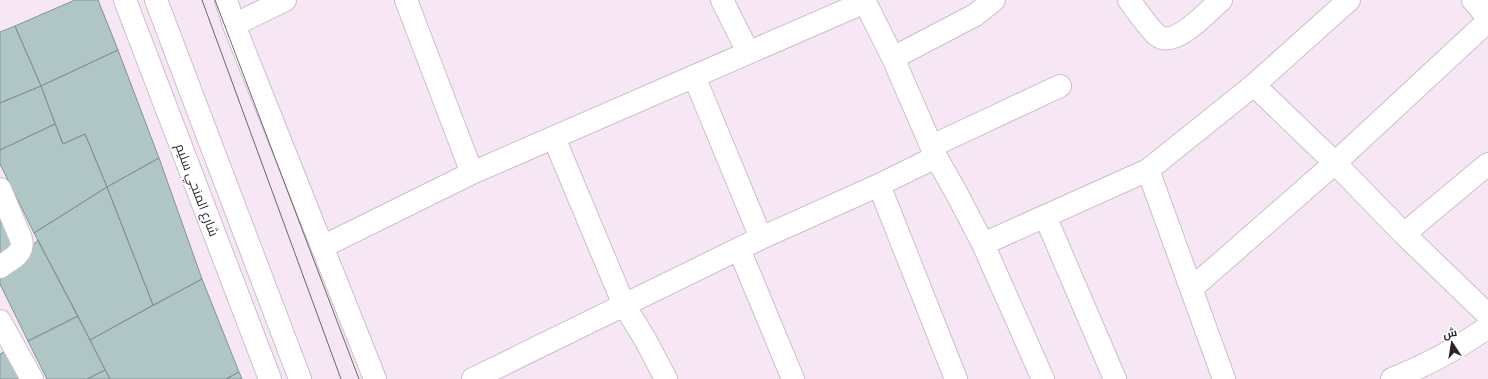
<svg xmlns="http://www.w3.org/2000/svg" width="1488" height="379" viewBox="0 0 1488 379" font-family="'Space Grotesk',Cairo,sans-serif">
<rect width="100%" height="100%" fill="#f7e7f4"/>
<path fill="#b0c6c5" stroke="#809594" d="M 75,0 L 98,0 L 118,50 L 41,86 L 15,26 Z
M 15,26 L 41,86 L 0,103 L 0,32 Z
M 118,50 L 159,158 L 107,187 L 85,134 L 63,144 L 41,86 Z
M 41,86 L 55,124 L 0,150 L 0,103 Z
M 55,124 L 63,144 L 85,134 L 107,187 L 34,233 L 0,164 L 0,150 Z
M 159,158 L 202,279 L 153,305 L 107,187 Z
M 107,187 L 153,305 L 90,340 L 34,233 Z
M 0,206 L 16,246 L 0,257 Z
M 38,240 L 78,316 L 28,341 L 0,284 L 0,276 Z
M 202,279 L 239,372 L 226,379 L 110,379 L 90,340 Z
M 78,316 L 105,370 L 87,379 L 47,379 L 28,341 Z
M 9,349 L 24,379 L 0,379 L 0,354 Z
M 105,370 L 110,379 L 87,379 Z
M 239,372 L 242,379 L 226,379 Z"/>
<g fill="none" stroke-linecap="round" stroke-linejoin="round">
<g stroke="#cdbeca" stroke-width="24">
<path id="minor" d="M 226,0 L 234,25 L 375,379
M 406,0 L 472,173
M 722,0 L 748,52
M 864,0 L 893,58 L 936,157 L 957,194 L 983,244 L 1043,379
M 1129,0 C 1134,7 1152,32 1158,36 C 1176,48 1208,11 1221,0
M 1473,0 L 1488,18
M 234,25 L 285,0
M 893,58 L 975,15 L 994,0
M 694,76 L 761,238
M 1254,85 L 1335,163 L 1404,234 L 1488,315
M 554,138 L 624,305 L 645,339 L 666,379
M 932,146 L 1060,86
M 1148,170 L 1224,379
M 879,185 L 956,379
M 0,189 L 21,239 C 25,254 11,259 0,267
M 1045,216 L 1115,379
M 1404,234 L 1488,164
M 983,244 L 1148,170 L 1254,85 L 1349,0
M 322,247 L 472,173 L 865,2
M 739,249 L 793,379
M 1191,289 L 1335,163 L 1488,21
M 0,321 L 32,379
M 473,379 L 761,238 L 879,185 L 936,157
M 1392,379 C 1428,365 1457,349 1488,327"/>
</g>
<g stroke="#cdbeca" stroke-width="24">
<path id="secondary" d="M 125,0 L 270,379
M 156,0 L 300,379"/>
</g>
<use href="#minor" stroke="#fff" stroke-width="22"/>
<use href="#secondary" stroke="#fff" stroke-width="22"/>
<path stroke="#6f666d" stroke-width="1" d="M 202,0 L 341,379
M 215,0 L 359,379"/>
</g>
<g text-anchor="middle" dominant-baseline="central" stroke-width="3.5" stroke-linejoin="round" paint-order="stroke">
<g font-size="13" fill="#2b252a" stroke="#fff">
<text transform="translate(197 190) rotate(69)">شارع المنجي سليم</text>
</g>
</g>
<g transform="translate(1452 343) rotate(348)" stroke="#ffffff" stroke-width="3" paint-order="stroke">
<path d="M0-3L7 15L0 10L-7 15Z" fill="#2b252a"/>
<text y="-6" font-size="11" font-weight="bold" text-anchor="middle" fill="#2b252a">ش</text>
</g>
</svg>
